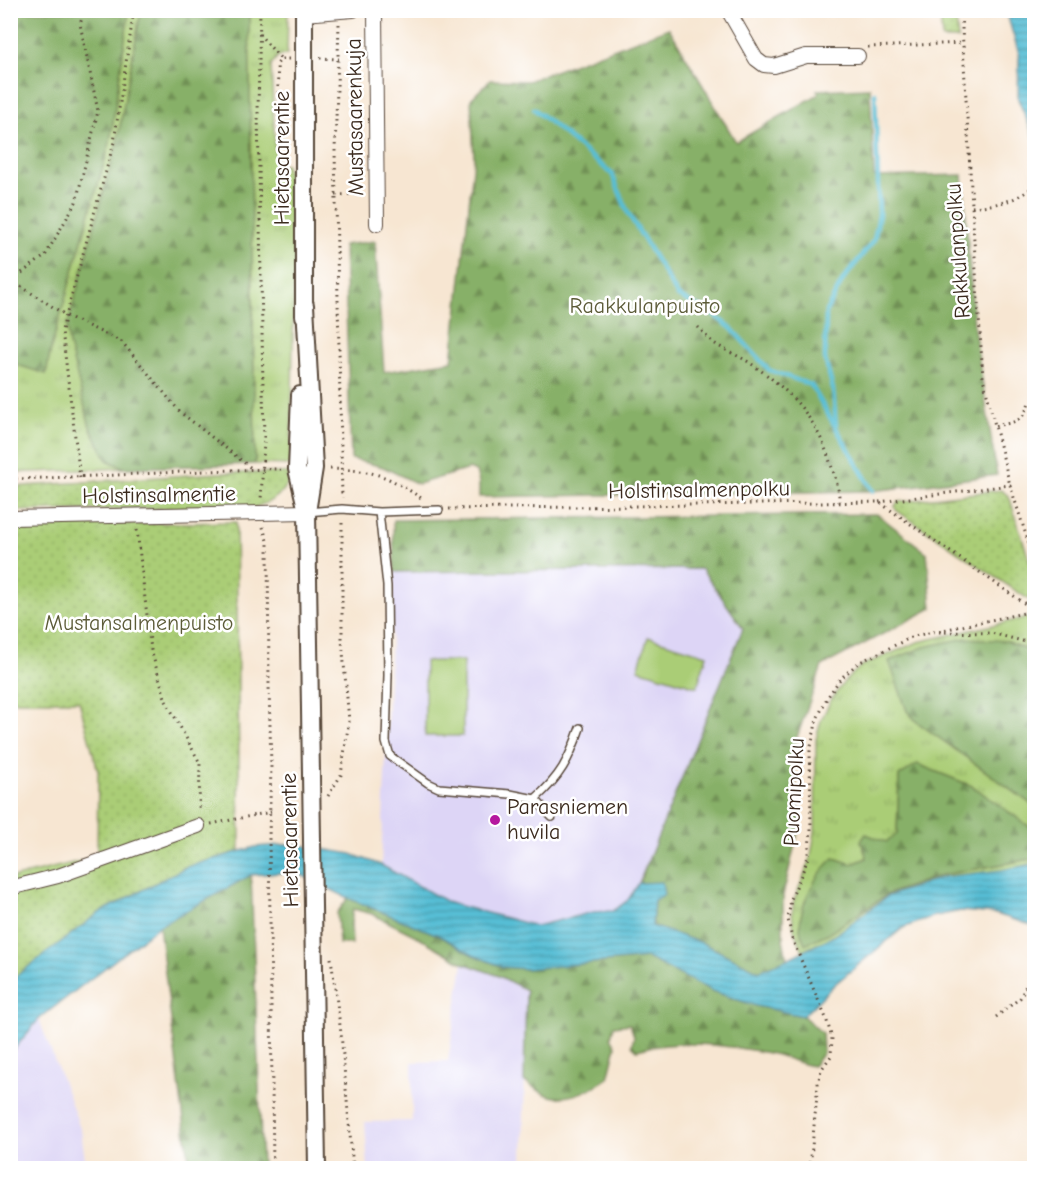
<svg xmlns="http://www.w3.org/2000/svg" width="1045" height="1179" viewBox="0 0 1045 1179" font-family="'Comic Neue',sans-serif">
<defs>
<pattern id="grass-tufts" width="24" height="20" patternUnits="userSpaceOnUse" patternTransform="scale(1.5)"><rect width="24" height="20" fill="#aacd76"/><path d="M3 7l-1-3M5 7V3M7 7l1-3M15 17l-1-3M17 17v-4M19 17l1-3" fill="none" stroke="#93b066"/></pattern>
<pattern id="forest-firs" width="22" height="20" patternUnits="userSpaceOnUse" patternTransform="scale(1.5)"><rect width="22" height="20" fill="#87b067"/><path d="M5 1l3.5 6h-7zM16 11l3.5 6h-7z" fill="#708f54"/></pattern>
<pattern id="park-dots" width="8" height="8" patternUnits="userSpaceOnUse" patternTransform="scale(1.5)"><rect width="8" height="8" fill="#aacd76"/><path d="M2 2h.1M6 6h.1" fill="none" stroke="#93b066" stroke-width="1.8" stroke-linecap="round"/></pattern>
<pattern id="water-rules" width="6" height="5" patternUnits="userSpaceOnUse" patternTransform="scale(1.5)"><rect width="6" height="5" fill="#57bed5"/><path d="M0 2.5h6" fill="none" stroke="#499bac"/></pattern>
</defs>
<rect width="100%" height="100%" fill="#fff"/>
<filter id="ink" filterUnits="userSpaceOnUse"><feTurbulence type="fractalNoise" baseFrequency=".0167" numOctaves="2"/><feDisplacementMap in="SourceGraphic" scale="12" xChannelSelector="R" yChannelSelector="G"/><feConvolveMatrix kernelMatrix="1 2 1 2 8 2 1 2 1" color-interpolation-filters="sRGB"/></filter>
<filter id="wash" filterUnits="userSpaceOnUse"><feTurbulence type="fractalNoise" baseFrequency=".008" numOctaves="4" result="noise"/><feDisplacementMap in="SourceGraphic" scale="24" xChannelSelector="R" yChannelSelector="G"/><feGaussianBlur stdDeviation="1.35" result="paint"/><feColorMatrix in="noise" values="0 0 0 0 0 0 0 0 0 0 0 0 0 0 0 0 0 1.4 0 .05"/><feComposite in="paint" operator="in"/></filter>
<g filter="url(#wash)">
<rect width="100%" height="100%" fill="#f7e6d2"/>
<path fill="#ddd5f6" d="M 701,569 L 743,628 L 639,883 L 628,900 L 613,911 L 594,912 L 536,926 L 449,903 L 381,865 L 394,572 Z
M 463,963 L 499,976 L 526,991 L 523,1168 L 368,1168 L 365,1122 L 412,1121 L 412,1062 L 448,1061 Z
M 39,1019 L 81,1130 L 86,1168 L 11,1168 L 11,1053 Z"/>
<path fill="url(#grass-tufts)" stroke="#727c4a" stroke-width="1.5" d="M 129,11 L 141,11 L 117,143 L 107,460 L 124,468 L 11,473 L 10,363 L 46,373 L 51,348 L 110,142 Z
M 249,11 L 288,11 L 287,54 L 277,57 L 271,66 L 276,165 L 286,165 L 293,206 L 295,209 L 291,465 L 255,464 Z
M 1034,616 L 1034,653 L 1006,641 L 917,722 L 1034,806 L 1034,830 L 972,786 L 899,777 L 897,834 L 886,842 L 861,841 L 867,858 L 852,864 L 834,858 L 831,932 L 887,894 L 942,875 L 1031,859 L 1034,854 L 1034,864 L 888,896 L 834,936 L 803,951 L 794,930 L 792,913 L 794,900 L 810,861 L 815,831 L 816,739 L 821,720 L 831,700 L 844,682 L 861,666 L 918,642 Z"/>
<path fill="url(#forest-firs)" stroke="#616d42" stroke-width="1.5" d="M 10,11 L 129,11 L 110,142 L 51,348 L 46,374 L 11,363 Z
M 141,11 L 249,11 L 255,464 L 124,468 L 107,460 L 90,427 L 69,345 L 67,327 L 117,143 Z
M 669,28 L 736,142 L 819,94 L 817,90 L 870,88 L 874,177 L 963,175 L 974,328 L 997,475 L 873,491 L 479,497 L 479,482 L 476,472 L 469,469 L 418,484 L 383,467 L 351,459 L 344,245 L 375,241 L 384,372 L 452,361 L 474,159 L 471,99 L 490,80 L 528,81 Z
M 877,514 L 927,553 L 932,608 L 822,666 L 791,754 L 801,819 L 783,895 L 783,939 L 787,959 L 759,971 L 702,943 L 652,926 L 654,899 L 662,883 L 639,883 L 743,628 L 702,569 L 394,572 L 393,520 Z
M 966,638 L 1006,641 L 1034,653 L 1034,806 L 917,722 L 907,711 L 889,661 L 924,647 Z
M 917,764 L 972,786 L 1034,830 L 1034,854 L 1031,859 L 942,875 L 888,894 L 831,932 L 805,944 C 803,938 799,931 800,925 C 801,901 816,874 834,858 L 852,864 L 867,858 L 861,841 L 866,834 L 886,842 L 897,834 L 899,776 Z
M 251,875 L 262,1168 L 190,1168 L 159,926 Z
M 348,898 L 438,935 L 473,955 L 503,967 L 526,969 L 647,958 L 712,991 L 756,1006 L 803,1016 L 822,1033 L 823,1053 L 813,1066 C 799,1064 787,1057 773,1054 C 729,1045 681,1039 637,1050 L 632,1045 L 634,1036 L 630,1024 L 614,1026 L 611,1037 L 616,1046 L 608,1078 C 592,1089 570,1101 550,1096 C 541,1093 532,1086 524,1081 L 526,990 L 499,976 L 463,963 L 418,937 L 372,914 L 353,909 L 351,923 L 352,944 L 339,944 L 337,913 Z"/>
<path fill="url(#park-dots)" stroke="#727c4a" stroke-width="1.5" d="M 940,11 L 955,11 L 958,39 L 942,39 Z
M 220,473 L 291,473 C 288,493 272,502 255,507 L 11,511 L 10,487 Z
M 1001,490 L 1009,496 L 1034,575 L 1034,603 L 896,510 L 895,506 L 898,502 Z
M 236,522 L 240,851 L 186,867 L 99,913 L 11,980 L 11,878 L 97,857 L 98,771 L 79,701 L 11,701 L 11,526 Z"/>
<path fill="#aacd76" stroke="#727c4a" stroke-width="1.5" d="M 648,637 L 707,655 L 697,687 L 638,669 Z
M 425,661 L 463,661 L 463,736 L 425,736 Z"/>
<path fill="url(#water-rules)" stroke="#49747a" stroke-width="1.5" d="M 1006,11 L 1034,11 L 1034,137 L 1018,99 L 1019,54 Z
M 294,844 L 351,854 L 381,865 L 449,903 L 536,926 L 594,912 L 613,911 L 628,900 L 639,883 L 662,882 L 664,895 L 654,900 L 652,926 L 702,943 L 759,971 L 787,959 L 834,936 L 888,896 L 943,877 L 1001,870 L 1034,864 L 1034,926 L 996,914 L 961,911 L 931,917 L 903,928 L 835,984 L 803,1016 L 756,1006 L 712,991 L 647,958 L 526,969 L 503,967 L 473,955 L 438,935 L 348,898 L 295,872 L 251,875 L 159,926 L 39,1019 L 11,1053 L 11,980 L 99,913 L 186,867 L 255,847 Z"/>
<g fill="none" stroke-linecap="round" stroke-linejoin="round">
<path stroke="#57bed5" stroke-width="4.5" d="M 534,109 L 612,174 L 628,213 L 678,296 L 711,313 L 731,328 L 769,370 L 811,385 L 873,491
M 836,425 L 833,389 L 825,359 L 826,311 L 843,280 L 874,240 L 879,215 L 875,93"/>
</g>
</g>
<g filter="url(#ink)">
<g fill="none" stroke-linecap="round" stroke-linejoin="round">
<g stroke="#574639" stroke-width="10">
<path id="service" d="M 307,512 L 342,509 L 379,512 L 439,510
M 379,512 L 387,586 L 388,675 L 386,742 L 390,756 L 428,783 L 439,788 L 510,794 L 535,799 L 552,817
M 535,799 C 560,777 569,760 580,728"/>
</g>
<g stroke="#574639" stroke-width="16">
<path id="minor" d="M 375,10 L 377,224
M 728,10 L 756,59 L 764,65 L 774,66 L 806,56 L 858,56
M 304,14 L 353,10
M 10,518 L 307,512
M 10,888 L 58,876 L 198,826"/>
</g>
<g stroke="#574639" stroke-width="20">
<path id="tertiary" d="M 305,305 L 314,468 L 307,512 L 317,1168
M 304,316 L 304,10
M 300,395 L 297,469 L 305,503"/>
</g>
<path stroke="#574639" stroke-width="3" stroke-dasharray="1.5 4.5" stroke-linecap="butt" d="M 260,10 L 258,112 L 264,440 L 261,500
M 961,10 L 974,241 L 983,378 L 1010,485
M 339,24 L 335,151 L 342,498
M 259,34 L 281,59
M 868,47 L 963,43
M 320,58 L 339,59
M 279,111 L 277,64 L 281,59 L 290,59
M 336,195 L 363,194
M 972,207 C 994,205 1018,202 1034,185
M 11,280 L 67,316 L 122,342 L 180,412 L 251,468
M 12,280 L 45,256 L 76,202 L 98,111 L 80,24 L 85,10
M 698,327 C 703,332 708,339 714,343 C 724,350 737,355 747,361 C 786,387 814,413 829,459 C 834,474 840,488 839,504
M 995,426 C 1014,422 1023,423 1029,402
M 330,469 C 375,470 387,475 424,500
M 80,478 L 62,330 L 114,142 L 134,10
M 10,479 C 101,477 191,470 281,469
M 879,502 L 1010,485 L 1034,560
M 449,509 L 879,502 L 1034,610
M 263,527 L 268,544 L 269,685 L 271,767 L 269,837 L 273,1168
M 137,530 L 151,650 L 166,701 L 200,763 L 199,811
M 939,632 L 991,633 L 1034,644
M 328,796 L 341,775 L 349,721 L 342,640 L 342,519
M 211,824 L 271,812
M 331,958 L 341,1033 L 353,1168
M 996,1017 L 1020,998 L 1034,969
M 425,1164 L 425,1168
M 810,1168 L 818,1084 L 821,1070 L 831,1056 L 832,1038 L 826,1018 L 792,939 L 788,919 L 791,899 L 807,861 L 811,831 L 810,751 L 817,719 L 827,698 L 840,679 L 858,663 L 914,636 L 1034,611"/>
<use href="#service" stroke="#fff" stroke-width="7"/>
<use href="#minor" stroke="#fff" stroke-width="14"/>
<use href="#tertiary" stroke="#fff" stroke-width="16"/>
</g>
</g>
<circle fill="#b5179e" stroke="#fff" stroke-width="2" cx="495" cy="820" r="6"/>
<g text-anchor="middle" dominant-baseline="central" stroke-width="5" stroke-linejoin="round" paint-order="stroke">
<g font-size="22" fill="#3b2a1e" stroke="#fff">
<text transform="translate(355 117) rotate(-91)">Mustasaarenkuja</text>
<text transform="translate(282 158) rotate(-90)">Hietasaarentie</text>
<text transform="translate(958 251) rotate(-94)">Rakkulanpolku</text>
<text transform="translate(699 490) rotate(-1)">Holstinsalmenpolku</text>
<text transform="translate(159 495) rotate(-1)">Holstinsalmentie</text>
<text transform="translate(794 792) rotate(-87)">Puomipolku</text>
<text transform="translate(290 840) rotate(-91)">Hietasaarentie</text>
</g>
<g font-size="22" fill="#5c5b38" stroke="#fff">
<text x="645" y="306">Raakkulanpuisto</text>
<text x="139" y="623">Mustansalmenpuisto</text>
</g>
<g font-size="22" fill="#3b2a1e" stroke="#fff" text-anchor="start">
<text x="507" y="807">Parasniemen<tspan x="507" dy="25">huvila</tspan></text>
</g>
</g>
<rect width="1045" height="1179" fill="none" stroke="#fff" stroke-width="36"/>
</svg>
